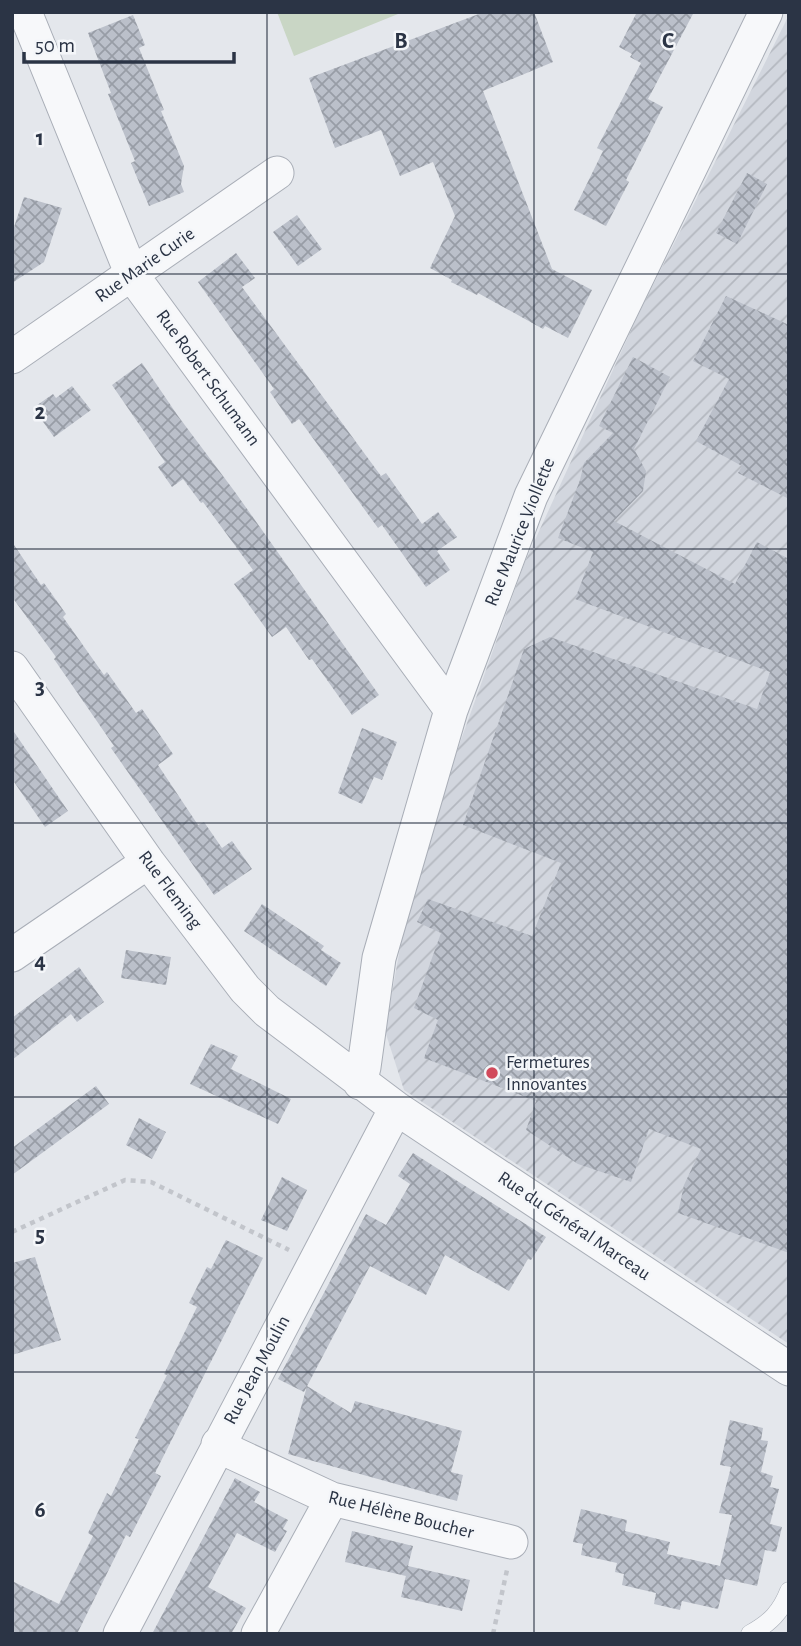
<svg xmlns="http://www.w3.org/2000/svg" width="801" height="1646" viewBox="0 0 801 1646" font-family="'Alegreya Sans',sans-serif">
<defs>
<pattern id="industrial-furrows" width="10" height="10" patternUnits="userSpaceOnUse" patternTransform="scale(1.75)"><rect width="10" height="10" fill="#d2d6de"/><path d="M-1 1l2-2M0 10L10 0M9 11l2-2" fill="none" stroke="#b4b8c0"/></pattern>
<pattern id="building-cross-hatch" width="8" height="8" patternUnits="userSpaceOnUse" patternTransform="scale(1.75)"><rect width="8" height="8" fill="#bbc0ca"/><path d="M0 0l8 8M0 8l8-8" fill="none" stroke="#989da6"/></pattern>
</defs>
<rect width="100%" height="100%" fill="#e4e7ec"/>
<path fill="url(#industrial-furrows)" d="M 789,15 L 789,1344 L 404,1090 L 385,1031 L 414,871 L 524,564 L 639,313 Z"/>
<path fill="#c9d6c5" d="M 277,12 L 403,12 L 294,56 Z"/>
<path fill="url(#building-cross-hatch)" d="M 484,12 L 534,12 L 553,62 L 483,91 L 552,269 L 592,290 L 568,338 L 545,326 L 543,329 L 478,293 L 477,295 L 451,282 L 452,280 L 430,268 L 455,216 L 433,162 L 400,176 L 381,130 L 335,148 L 309,78 Z
M 637,12 L 694,12 L 648,99 L 663,107 L 626,180 L 629,182 L 606,226 L 574,210 L 603,151 L 597,148 L 641,63 L 630,57 L 632,54 L 619,47 Z
M 133,15 L 145,45 L 139,48 L 164,110 L 161,111 L 184,166 L 181,184 L 184,192 L 149,206 L 131,163 L 135,161 L 108,94 L 111,93 L 88,33 Z
M 747,173 L 767,184 L 737,244 L 716,233 Z
M 24,197 L 62,208 L 44,262 L 12,283 L 12,233 Z
M 297,215 L 322,249 L 298,266 L 273,232 Z
M 236,253 L 255,278 L 242,287 L 381,476 L 386,473 L 422,524 L 438,512 L 457,537 L 437,551 L 450,570 L 426,587 L 382,525 L 378,528 L 299,419 L 292,424 L 270,392 L 274,389 L 198,282 Z
M 726,296 L 789,325 L 789,499 L 738,473 L 742,466 L 696,441 L 729,379 L 693,361 Z
M 633,357 L 670,377 L 634,449 L 646,471 L 643,491 L 614,521 L 735,584 L 757,542 L 789,559 L 789,1253 L 678,1213 L 684,1185 L 701,1149 L 649,1129 L 631,1182 L 578,1164 L 526,1130 L 536,1101 L 424,1058 L 438,1020 L 414,1008 L 441,933 L 417,922 L 428,899 L 532,936 L 561,863 L 463,825 L 524,649 L 550,637 L 757,709 L 770,672 L 575,599 L 593,552 L 558,538 L 580,480 L 584,463 L 613,433 L 599,426 Z
M 142,363 L 178,416 L 235,492 L 379,695 L 352,715 L 312,659 L 309,660 L 286,627 L 272,637 L 234,584 L 253,570 L 203,502 L 201,503 L 183,479 L 172,487 L 158,467 L 165,462 L 112,385 Z
M 72,386 L 91,410 L 54,437 L 33,408 L 53,394 L 56,398 Z
M 12,542 L 41,585 L 44,583 L 66,614 L 63,617 L 104,675 L 107,672 L 136,713 L 142,709 L 173,754 L 158,765 L 198,825 L 204,822 L 222,848 L 232,841 L 252,869 L 214,895 L 111,748 L 114,746 L 54,659 L 56,657 L 12,597 Z
M 362,728 L 397,742 L 382,780 L 374,777 L 362,804 L 338,793 Z
M 12,729 L 68,811 L 45,827 L 12,779 Z
M 262,904 L 324,946 L 321,950 L 341,963 L 326,986 L 244,931 Z
M 126,950 L 171,957 L 166,985 L 121,978 Z
M 79,967 L 104,1002 L 77,1022 L 71,1014 L 12,1060 L 12,1018 Z
M 211,1044 L 238,1056 L 231,1069 L 291,1099 L 278,1124 L 190,1084 Z
M 96,1086 L 109,1104 L 12,1175 L 12,1148 Z
M 139,1118 L 166,1132 L 152,1159 L 126,1145 Z
M 413,1153 L 546,1237 L 531,1260 L 528,1259 L 509,1291 L 445,1255 L 426,1295 L 370,1266 L 304,1392 L 278,1379 L 366,1214 L 386,1225 L 410,1184 L 398,1176 Z
M 282,1177 L 307,1190 L 287,1231 L 261,1220 Z
M 226,1240 L 263,1258 L 155,1473 L 161,1476 L 130,1537 L 126,1535 L 77,1634 L 12,1634 L 12,1581 L 59,1604 L 93,1536 L 88,1533 L 107,1493 L 111,1496 L 139,1439 L 135,1438 L 167,1375 L 164,1374 L 197,1307 L 189,1303 L 207,1267 L 211,1269 Z
M 35,1257 L 61,1340 L 12,1355 L 12,1263 Z
M 307,1386 L 351,1413 L 355,1401 L 462,1431 L 451,1472 L 463,1475 L 457,1501 L 288,1454 Z
M 730,1420 L 763,1428 L 761,1440 L 768,1441 L 761,1472 L 773,1476 L 770,1487 L 779,1489 L 770,1524 L 782,1527 L 776,1552 L 765,1550 L 757,1586 L 725,1579 L 718,1609 L 682,1601 L 680,1610 L 654,1604 L 656,1593 L 622,1585 L 624,1574 L 615,1572 L 617,1563 L 581,1555 L 583,1544 L 573,1542 L 581,1509 L 627,1520 L 625,1531 L 670,1542 L 667,1554 L 720,1566 L 732,1515 L 719,1513 L 731,1467 L 720,1465 Z
M 235,1478 L 260,1492 L 254,1502 L 288,1520 L 283,1529 L 287,1531 L 275,1552 L 237,1533 L 208,1587 L 246,1608 L 231,1634 L 152,1634 Z
M 352,1531 L 413,1546 L 408,1566 L 470,1580 L 462,1611 L 401,1597 L 407,1571 L 406,1576 L 345,1562 Z"/>
<g fill="none" stroke-linecap="round" stroke-linejoin="round">
<g stroke="#a9aeb7" stroke-width="19">
<path id="lane" d="M 750,1634 C 770,1623 781,1612 789,1591"/>
</g>
<g stroke="#a9aeb7" stroke-width="35">
<path id="street" d="M 25,12 L 132,275 L 451,710
M 12,357 L 277,173
M 12,668 L 148,862 L 245,989 L 267,1011 L 396,1108 L 789,1369
M 12,955 L 148,862
M 360,1083 L 364,1067 L 379,958 L 451,710 L 531,496 L 766,12
M 218,1444 L 235,1454 L 332,1499 L 511,1542
M 120,1634 L 396,1108
M 258,1634 L 332,1499"/>
</g>
<path stroke="#c2c5cb" stroke-width="4.5" stroke-dasharray="5 5" stroke-linecap="butt" d="M 12,1232 L 125,1180 L 151,1182 L 289,1250
M 493,1634 L 507,1570"/>
<use href="#lane" stroke="#f7f8fa" stroke-width="18"/>
<use href="#street" stroke="#f7f8fa" stroke-width="33"/>
</g>
<path fill="none" stroke="#2b3445" stroke-width="2" stroke-opacity="0.55" d="M 267,12 L 267,1634M 534,12 L 534,1634M 12,274 L 789,274M 12,549 L 789,549M 12,823 L 789,823M 12,1097 L 789,1097M 12,1372 L 789,1372"/>
<circle fill="#d1495b" stroke="#f4f6f9" stroke-width="2.5" cx="492" cy="1073" r="7"/>
<g text-anchor="middle" dominant-baseline="central" stroke-width="5" stroke-linejoin="round" paint-order="stroke">
<g font-size="19" fill="#2b3445" stroke="#f4f6f9">
<text transform="translate(145 265) rotate(-35)">Rue Marie Curie</text>
<text transform="translate(208 378) rotate(54)">Rue Robert Schumann</text>
<text transform="translate(520 532) rotate(-68)">Rue Maurice Viollette</text>
<text transform="translate(170 890) rotate(53)">Rue Fleming</text>
<text transform="translate(574 1226) rotate(34)">Rue du Général Marceau</text>
<text transform="translate(257 1370) rotate(-62)">Rue Jean Moulin</text>
<text transform="translate(401 1515) rotate(14)">Rue Hélène Boucher</text>
</g>
<g font-size="19" fill="#2b3445" stroke="#f4f6f9" text-anchor="start">
<text x="506" y="1062">Fermetures<tspan x="506" dy="22">Innovantes</tspan></text>
</g>
</g>
<g font-size="23" text-anchor="middle" font-weight="bold" fill="#2b3445" stroke="#f4f6f9" stroke-width="5" stroke-linejoin="round" paint-order="stroke">
<text x="401" y="48">B</text>
<text x="668" y="48">C</text>
<text x="40" y="145">1</text>
<text x="40" y="419">2</text>
<text x="40" y="694">3</text>
<text x="40" y="968">4</text>
<text x="40" y="1242">5</text>
<text x="40" y="1517">6</text>
</g>
<rect width="801" height="1646" fill="none" stroke="#2b3445" stroke-width="28"/>
<path d="M24 52v10h210v-10" fill="none" stroke="#2b3445" stroke-width="3.5"/>
<text x="35" y="52" font-size="21" fill="#2b3445" stroke="#f4f6f9" stroke-width="5" paint-order="stroke">50 m</text>
</svg>
